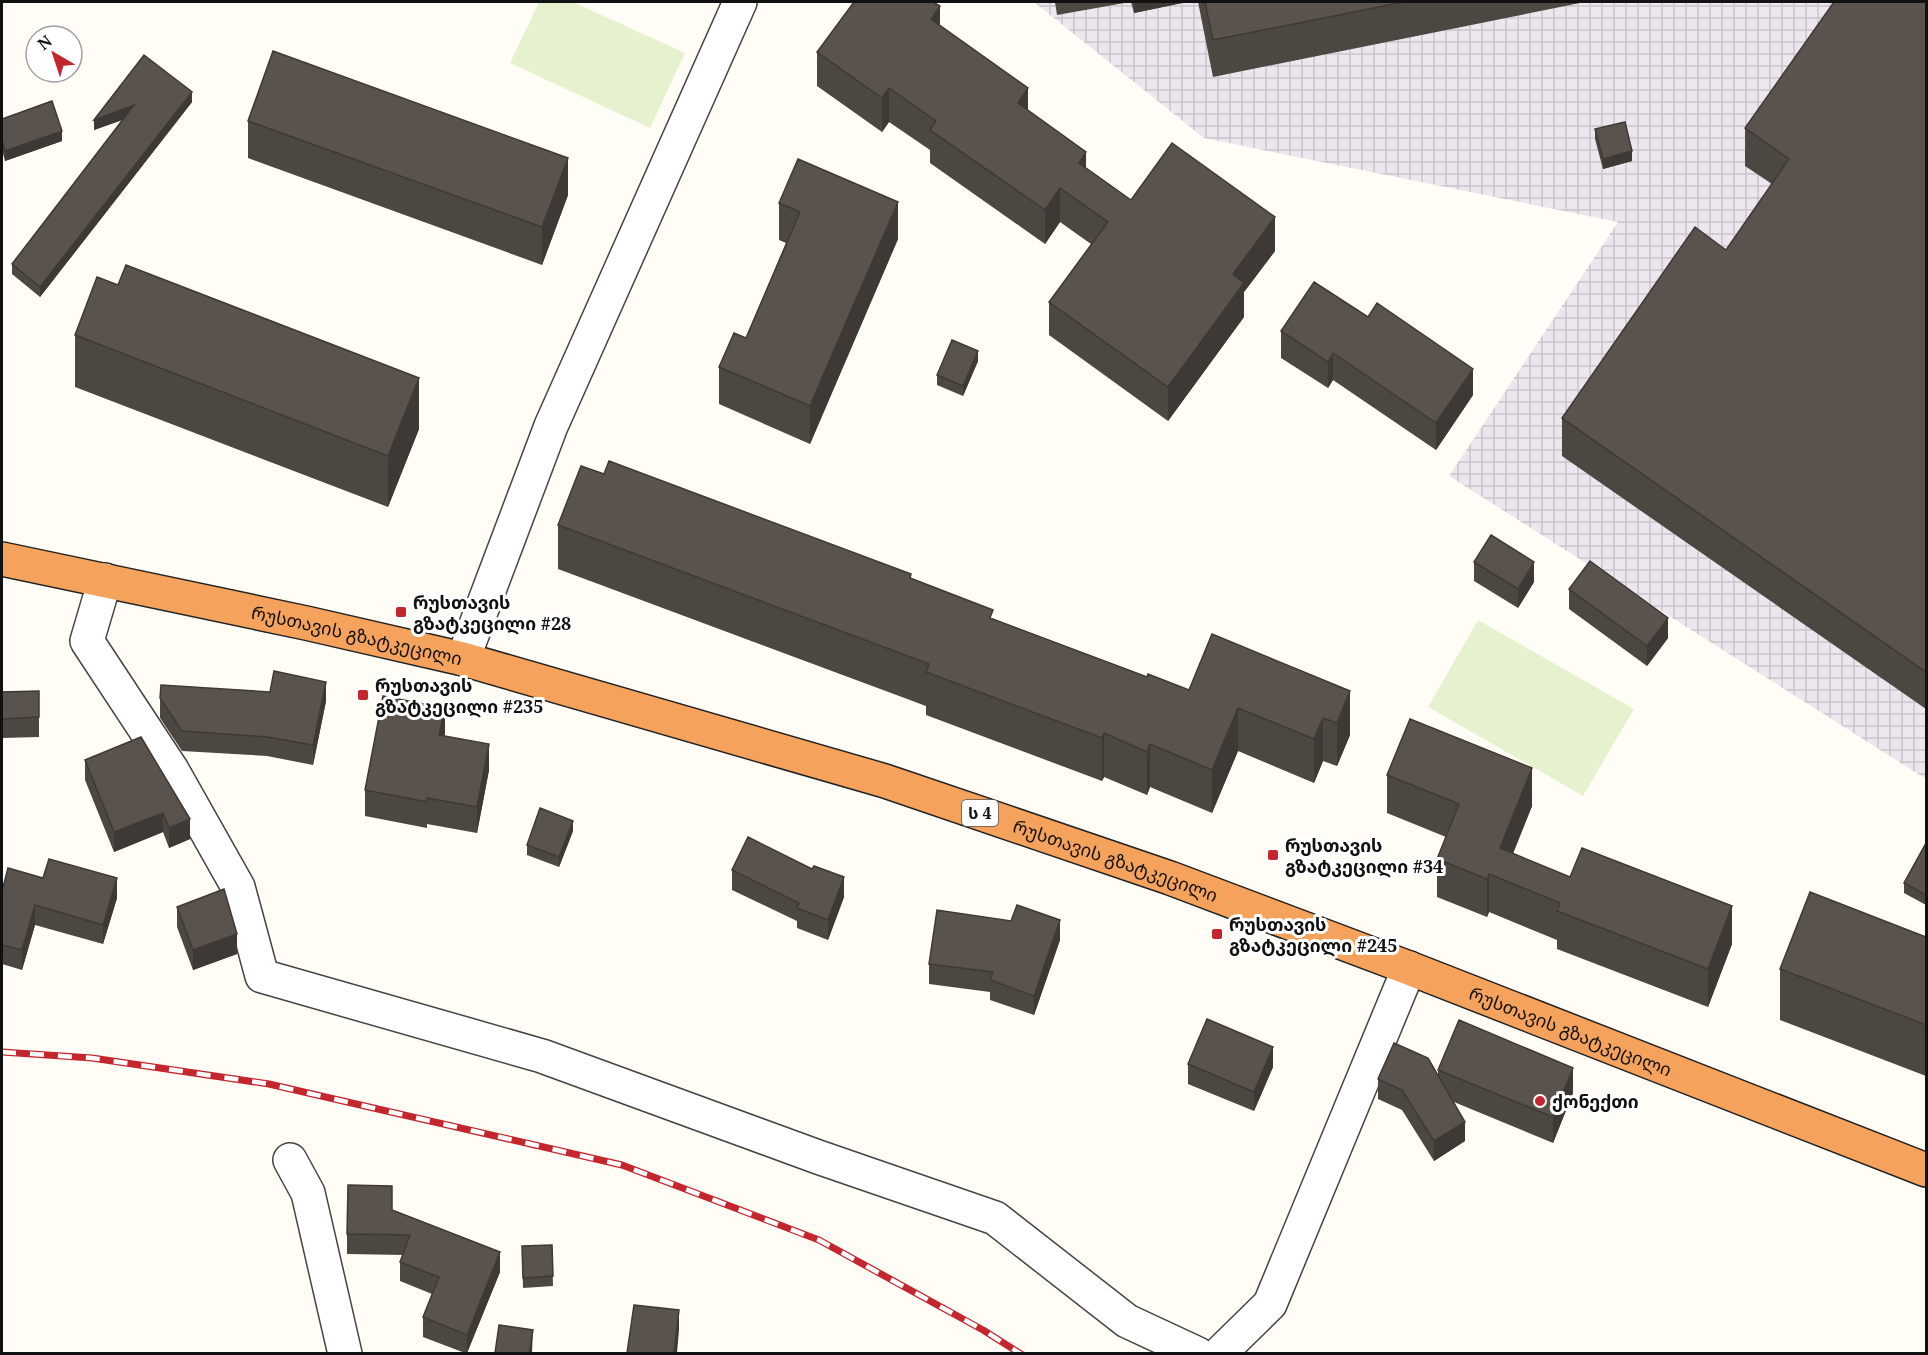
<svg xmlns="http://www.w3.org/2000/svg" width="1928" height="1355" viewBox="0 0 1928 1355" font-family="'Noto Serif','Noto Sans Georgian',serif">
<defs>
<pattern id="industrial-grid" width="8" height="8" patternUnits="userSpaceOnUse" patternTransform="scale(1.5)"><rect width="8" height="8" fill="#eee6ef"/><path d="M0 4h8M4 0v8" fill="none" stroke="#cbc4cc"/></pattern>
</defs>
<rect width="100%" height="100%" fill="#fffdf5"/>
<path fill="url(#industrial-grid)" d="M 1034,2 L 1926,2 L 1926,779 L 1449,476 L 1618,222 L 1204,138 Z"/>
<path fill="#e6f2cf" d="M 539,2 L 573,2 L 685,53 L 650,128 L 510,63 Z
M 1478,620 L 1634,709 L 1583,796 L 1428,707 Z"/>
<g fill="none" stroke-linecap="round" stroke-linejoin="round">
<g stroke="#444" stroke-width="36">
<path id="minor" d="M 105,580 L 87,641 L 172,770 L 238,887 L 262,976 L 542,1056 L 818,1157 L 995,1218 L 1127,1321 L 1198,1354
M 463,659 L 551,426 L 740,2
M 290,1160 L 308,1193 L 345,1354
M 1219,1354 L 1270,1304 L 1409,968"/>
</g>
<g stroke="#222" stroke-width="36">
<g id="highway">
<path id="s1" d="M 2,559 L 306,623 L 463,659 L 885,781 L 1170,878 L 1409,968 L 1926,1170"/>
</g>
</g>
<use href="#minor" stroke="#fff" stroke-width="33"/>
<use href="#highway" stroke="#f5a25d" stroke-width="33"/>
<g stroke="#c4262e" stroke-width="7">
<path id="rail" d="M 2,1052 L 92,1058 L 269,1084 L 622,1165 L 819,1240 L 983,1330 L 1021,1354"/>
</g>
<use href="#rail" stroke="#fff" stroke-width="4.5" stroke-dasharray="14" stroke-linecap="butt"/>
</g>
<path fill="#4d4742" d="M 1055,2 L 1130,2 L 1057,15 Z
M 1131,2 L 1187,2 L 1134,13 Z
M 1198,2 L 1585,2 L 1213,77 Z
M 1926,2 L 1926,709 L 1562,456 L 1562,418 L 1726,250 L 1772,184 L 1745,166 L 1745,128 Z
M 940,26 L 1028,110 L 1086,168 L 1131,200 L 1275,251 L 1244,292 L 1244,317 L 1168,421 L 1049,335 L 1049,302 L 1091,244 L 1060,222 L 1045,244 L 930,163 L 930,150 L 889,122 L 882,132 L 817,86 L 817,52 Z
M 192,102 L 40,297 L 12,274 L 12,264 L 124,119 L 94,130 L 94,120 Z
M 2,119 L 62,141 L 5,161 L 2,150 Z
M 248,121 L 568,195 L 542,265 L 248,158 Z
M 1595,129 L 1632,161 L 1603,169 L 1595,139 Z
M 779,203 L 898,239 L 810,444 L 719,404 L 719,367 L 746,338 L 786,243 L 779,240 Z
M 1368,317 L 1473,395 L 1436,450 L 1333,380 L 1328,388 L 1281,358 L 1281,331 Z
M 75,335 L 419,429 L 388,507 L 75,387 Z
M 978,361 L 963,396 L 937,385 L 937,375 Z
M 604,474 L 911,578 L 993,619 L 1147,677 L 1189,690 L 1350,691 L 1350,735 L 1337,766 L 1323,761 L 1314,783 L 1238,751 L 1212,813 L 1150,787 L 1147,795 L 1104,777 L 1102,781 L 926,715 L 926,706 L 558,569 L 558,525 Z
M 1474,562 L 1534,582 L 1518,608 L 1474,581 Z
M 1569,589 L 1668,638 L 1647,666 L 1569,609 Z
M 39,691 L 39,737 L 2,738 L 2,692 Z
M 160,698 L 326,701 L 313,765 L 267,756 L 182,751 L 160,718 Z
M 445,734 L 444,736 L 489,770 L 477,833 L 427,824 L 427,828 L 365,816 L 365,790 Z
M 141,737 L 190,839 L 169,848 L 163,832 L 114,852 L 85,780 L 85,760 Z
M 1387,775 L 1532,806 L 1513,854 L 1732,944 L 1708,1007 L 1557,949 L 1557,940 L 1489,912 L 1487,917 L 1437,897 L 1437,859 L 1446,837 L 1387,813 Z
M 573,831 L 559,867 L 527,855 L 527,845 Z
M 1926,843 L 1926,905 L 1904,893 L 1904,883 Z
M 732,870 L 844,897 L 828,940 L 797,928 L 797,921 L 732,890 Z
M 2,891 L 117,898 L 103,944 L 35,925 L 22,970 L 2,964 Z
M 177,907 L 237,954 L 193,970 L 177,927 Z
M 1926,937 L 1926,1076 L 1780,1020 L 1780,969 Z
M 1060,940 L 1034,1015 L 990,1000 L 990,992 L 929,984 L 929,964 Z
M 1188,1064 L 1273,1067 L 1254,1111 L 1188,1084 Z
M 1438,1070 L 1573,1093 L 1553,1143 L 1454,1102 L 1465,1141 L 1434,1161 L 1402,1110 L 1378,1099 L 1378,1079 L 1438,1075 Z
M 392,1210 L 500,1272 L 467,1353 L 465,1353 L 423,1337 L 423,1317 L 432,1294 L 400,1281 L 400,1262 L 403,1255 L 347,1254 L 347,1234 Z
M 552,1245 L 553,1286 L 523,1288 L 522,1246 Z"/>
<path fill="#3f3936" d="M 1134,2 L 1187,2 L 1134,13 Z
M 940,6 L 940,40 L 931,19 Z
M 889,88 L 889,122 L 882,132 L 882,98 Z
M 1028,88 L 1028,122 L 1018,103 Z
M 192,92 L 192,102 L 40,297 L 40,287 Z
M 134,105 L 134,116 L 94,130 L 94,120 Z
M 62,131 L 62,141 L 5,161 L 5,151 Z
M 1632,151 L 1632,161 L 1603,169 L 1603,159 Z
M 1086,152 L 1086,186 L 1079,163 Z
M 568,158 L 568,195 L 542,265 L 542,227 Z
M 1060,188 L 1060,222 L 1045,244 L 1045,210 Z
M 898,202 L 898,239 L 810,444 L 810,406 Z
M 1275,217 L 1275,251 L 1244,292 L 1244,317 L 1168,421 L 1168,387 L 1233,274 Z
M 978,351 L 978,361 L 963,396 L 963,386 Z
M 1333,353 L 1333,380 L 1328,388 L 1328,362 Z
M 1473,369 L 1473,395 L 1436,450 L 1436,423 Z
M 419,378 L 419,429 L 388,507 L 388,456 Z
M 1534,562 L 1534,582 L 1518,608 L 1518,589 Z
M 1668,618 L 1668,638 L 1647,666 L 1647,646 Z
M 326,682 L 326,701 L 313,765 L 313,745 Z
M 1350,691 L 1350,735 L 1337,766 L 1337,723 Z
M 445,708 L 445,734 L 439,761 L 439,735 Z
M 1238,708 L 1238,751 L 1212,813 L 1212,770 Z
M 1323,718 L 1323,761 L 1314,783 L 1314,739 Z
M 1104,733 L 1104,777 L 1102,781 L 1102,738 Z
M 489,744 L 489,770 L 477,833 L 477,807 Z
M 1150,744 L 1150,787 L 1147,795 L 1147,752 Z
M 1532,768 L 1532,806 L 1502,879 L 1500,848 Z
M 163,813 L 163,832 L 114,852 L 114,832 Z
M 190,819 L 190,839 L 169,848 L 169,828 Z
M 573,821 L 573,831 L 559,867 L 559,857 Z
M 1489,874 L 1489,912 L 1487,917 L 1487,879 Z
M 844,877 L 844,897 L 828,940 L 828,920 Z
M 117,878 L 117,898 L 103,944 L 103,925 Z
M 35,905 L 35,925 L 22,970 L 22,950 Z
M 1732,906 L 1732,944 L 1708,1007 L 1708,969 Z
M 1060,920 L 1060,940 L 1034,1015 L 1034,996 Z
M 237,934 L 237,954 L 193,970 L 193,950 Z
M 1273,1047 L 1273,1067 L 1254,1111 L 1254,1092 Z
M 1573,1068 L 1573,1093 L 1553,1143 L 1553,1117 Z
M 1465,1122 L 1465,1141 L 1434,1161 L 1434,1141 Z
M 500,1252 L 500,1272 L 467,1353 L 467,1335 Z
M 679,1310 L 679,1330 L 677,1353 L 674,1353 Z
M 533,1330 L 532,1353 L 529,1353 Z"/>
<path fill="#5a524d" stroke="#3f3936" stroke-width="1.5" d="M 854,2 L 933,2 L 940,6 L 931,19 L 1028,88 L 1018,103 L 1086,152 L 1079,163 L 1131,200 L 1172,143 L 1275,217 L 1233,274 L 1244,283 L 1168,387 L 1049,302 L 1108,222 L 1060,188 L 1045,210 L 930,130 L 936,121 L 889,88 L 882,98 L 817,52 Z
M 1205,2 L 1404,2 L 1213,40 Z
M 1834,2 L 1926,2 L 1926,672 L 1562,418 L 1695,227 L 1726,250 L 1789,159 L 1745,128 Z
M 273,51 L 568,158 L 542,227 L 248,121 Z
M 144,55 L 192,92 L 40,287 L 12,264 L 134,105 L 94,120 Z
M 52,101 L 62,131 L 5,151 L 2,140 L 2,119 Z
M 1625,122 L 1632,151 L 1603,159 L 1595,129 Z
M 798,159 L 898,202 L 810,406 L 719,367 L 734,333 L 746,338 L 800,212 L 779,203 Z
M 126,265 L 419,378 L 388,456 L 75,335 L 97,277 L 118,285 Z
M 1314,282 L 1368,317 L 1377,303 L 1473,369 L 1436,423 L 1333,353 L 1328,362 L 1281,331 Z
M 952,340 L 978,351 L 963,386 L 937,375 Z
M 609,461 L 911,574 L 910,578 L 993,610 L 990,618 L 1147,677 L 1148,674 L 1189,690 L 1212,634 L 1350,691 L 1337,723 L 1323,718 L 1314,739 L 1238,708 L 1212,770 L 1150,744 L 1147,752 L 1104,733 L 1102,738 L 926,672 L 929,664 L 558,525 L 581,466 L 604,474 Z
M 1491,535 L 1534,562 L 1518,589 L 1474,562 Z
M 1590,561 L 1668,618 L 1647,646 L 1569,589 Z
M 274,671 L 326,682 L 313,745 L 267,737 L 182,731 L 160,698 L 161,685 L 270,692 Z
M 39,691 L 39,717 L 2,719 L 2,692 Z
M 383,696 L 445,708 L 439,735 L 489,744 L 477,807 L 427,798 L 427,802 L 365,790 Z
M 1410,719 L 1532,768 L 1500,848 L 1570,877 L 1582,848 L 1732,906 L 1708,969 L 1557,911 L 1560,903 L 1489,874 L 1487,879 L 1437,859 L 1459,804 L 1387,775 Z
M 141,737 L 190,819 L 169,828 L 163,813 L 114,832 L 85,760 Z
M 540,808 L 573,821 L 559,857 L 527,845 Z
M 748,837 L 812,869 L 814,866 L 844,877 L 828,920 L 797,908 L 799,903 L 732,870 Z
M 1926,843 L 1926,895 L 1904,883 Z
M 49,859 L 117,878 L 103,925 L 35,905 L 22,950 L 2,945 L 2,891 L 8,868 L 43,878 Z
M 224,889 L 237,934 L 193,950 L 177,907 Z
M 1810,892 L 1926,937 L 1926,1025 L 1780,969 Z
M 1017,905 L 1060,920 L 1034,996 L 990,980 L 993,972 L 929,964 L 937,910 L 1011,921 Z
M 1207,1019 L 1273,1047 L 1254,1092 L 1188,1064 Z
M 1459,1020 L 1573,1068 L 1553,1117 L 1438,1070 Z
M 1394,1043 L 1428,1058 L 1465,1122 L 1434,1141 L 1402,1090 L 1378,1079 Z
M 348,1185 L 392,1186 L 392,1210 L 500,1252 L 467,1335 L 423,1317 L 439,1277 L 400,1262 L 410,1235 L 347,1234 Z
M 552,1245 L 553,1276 L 523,1278 L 522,1246 Z
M 634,1305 L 679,1310 L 674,1353 L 627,1353 Z
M 499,1325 L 533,1330 L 529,1353 L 495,1353 Z"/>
<g fill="#c4262e" stroke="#fff" stroke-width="2">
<rect x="395" y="606" width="12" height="12" rx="3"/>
<rect x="357" y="689" width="12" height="12" rx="3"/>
<rect x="1267" y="849" width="12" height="12" rx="3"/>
<rect x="1211" y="928" width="12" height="12" rx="3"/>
<circle cx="1540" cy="1101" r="6"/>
</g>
<g text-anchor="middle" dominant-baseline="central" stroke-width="6" stroke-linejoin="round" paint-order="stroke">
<rect fill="#fff" stroke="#585858" stroke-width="1.5" x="962" y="800" width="36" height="26" rx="4.5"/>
<g font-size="16" font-weight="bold" fill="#111">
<text x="980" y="813">ს 4</text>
</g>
<g font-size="18" font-weight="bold" fill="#111" stroke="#fff" text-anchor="start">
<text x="413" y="602">რუსთავის<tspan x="413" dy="21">გზატკეცილი #28</tspan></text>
<text x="375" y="685">რუსთავის<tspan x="375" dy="21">გზატკეცილი #235</tspan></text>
<text x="1285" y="845">რუსთავის<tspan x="1285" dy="21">გზატკეცილი #34</tspan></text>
<text x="1229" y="924">რუსთავის<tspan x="1229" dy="21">გზატკეცილი #245</tspan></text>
<text x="1552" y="1101">ქონექთი</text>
</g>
<g font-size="18" fill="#111" stroke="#fff">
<text stroke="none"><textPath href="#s1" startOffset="363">რუსთავის გზატკეცილი</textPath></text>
<text stroke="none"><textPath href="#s1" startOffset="1155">რუსთავის გზატკეცილი</textPath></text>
<text stroke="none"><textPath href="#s1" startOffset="1641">რუსთავის გზატკეცილი</textPath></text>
</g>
</g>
<rect width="1928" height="1355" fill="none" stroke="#111111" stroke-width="6"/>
<g transform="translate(54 54) rotate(321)"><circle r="28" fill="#ffffff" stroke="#a0a0a0" stroke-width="1.5"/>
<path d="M0-4.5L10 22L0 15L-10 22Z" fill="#c4262e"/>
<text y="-9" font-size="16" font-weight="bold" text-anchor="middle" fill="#111111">N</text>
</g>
</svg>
